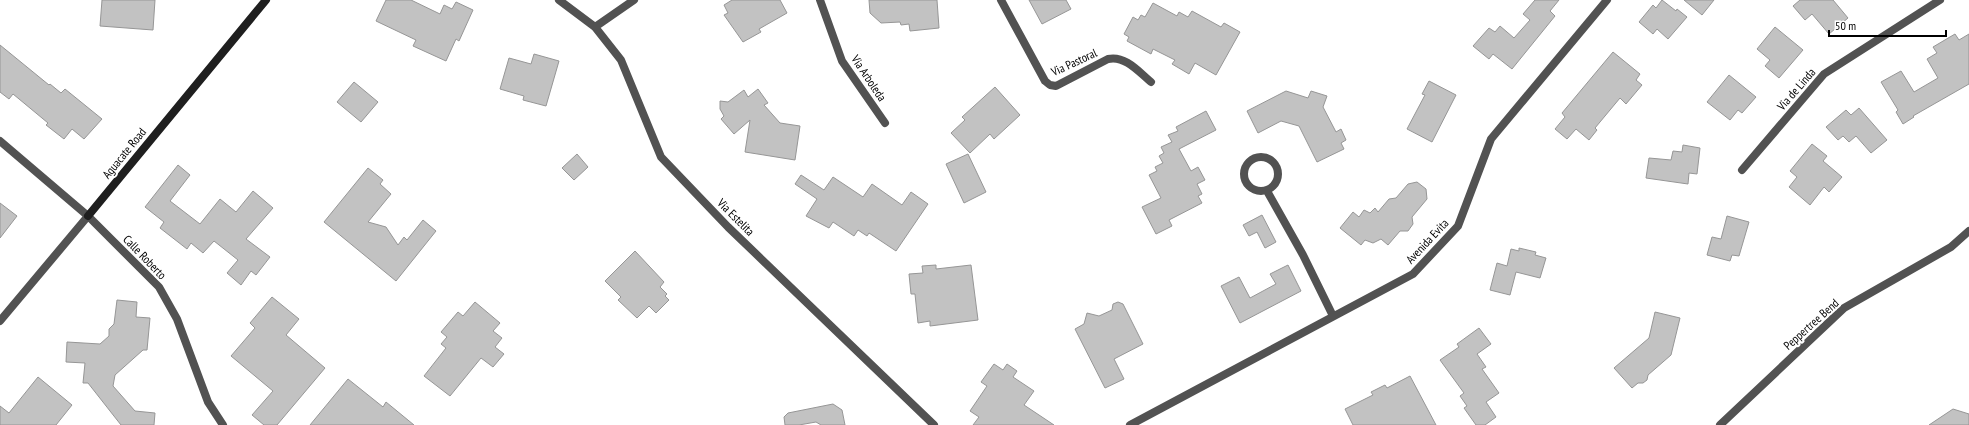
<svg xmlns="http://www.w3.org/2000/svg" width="1969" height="425" viewBox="0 0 1969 425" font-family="'PT Sans Narrow',sans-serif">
<rect width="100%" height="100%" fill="#fff"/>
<path fill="#c2c2c2" stroke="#969696" d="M 102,0 L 155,0 L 153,30 L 100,26 Z
M 386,0 L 411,0 L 440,14 L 444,5 L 452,9 L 456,2 L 473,10 L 459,41 L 456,39 L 446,61 L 413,46 L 416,40 L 376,21 Z
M 732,0 L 780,0 L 787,13 L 759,29 L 761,32 L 743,42 L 724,15 L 728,13 L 724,5 Z
M 869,0 L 937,0 L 939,28 L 910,31 L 909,24 L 901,25 L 900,22 L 881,23 L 870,13 Z
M 1029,0 L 1066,0 L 1071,9 L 1042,24 Z
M 1535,0 L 1559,0 L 1550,11 L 1555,16 L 1512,69 L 1493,54 L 1489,59 L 1473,46 L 1489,28 L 1495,32 L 1500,26 L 1514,38 L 1530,20 L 1523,14 Z
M 1662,0 L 1676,11 L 1677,9 L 1687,17 L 1668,39 L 1657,29 L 1653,34 L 1639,22 L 1653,5 L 1656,8 Z
M 1684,0 L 1714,0 L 1702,15 Z
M 1800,0 L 1833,0 L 1848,18 L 1829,34 L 1812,14 L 1805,20 L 1793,6 Z
M 1153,3 L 1177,16 L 1179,12 L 1188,17 L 1192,11 L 1221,27 L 1224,23 L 1240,32 L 1216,75 L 1195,63 L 1189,74 L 1172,64 L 1175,60 L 1153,49 L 1151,54 L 1127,41 L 1129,37 L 1124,34 L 1133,17 L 1138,20 L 1141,15 L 1145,17 Z
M 1775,27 L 1803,50 L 1779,78 L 1765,66 L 1770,60 L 1757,49 Z
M 1955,34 L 1959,40 L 1969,34 L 1969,84 L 1913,116 L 1914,117 L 1903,124 L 1896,112 L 1898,110 L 1881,82 L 1901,71 L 1914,92 L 1938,78 L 1927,59 L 1937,53 L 1933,47 Z
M 0,45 L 49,85 L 50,84 L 61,93 L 65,89 L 102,119 L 84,139 L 72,129 L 64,139 L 46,125 L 48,123 L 13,94 L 9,99 L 0,92 Z
M 1613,52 L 1640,74 L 1636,80 L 1642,85 L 1626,104 L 1620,98 L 1595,128 L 1597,130 L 1589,140 L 1576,129 L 1567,139 L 1555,129 L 1565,117 L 1562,113 Z
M 534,54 L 559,61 L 546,106 L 523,100 L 524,96 L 500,89 L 509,58 L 531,64 Z
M 1729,75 L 1756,97 L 1742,113 L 1738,110 L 1730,120 L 1707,102 Z
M 1429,81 L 1456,95 L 1432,142 L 1407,129 L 1425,95 L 1422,94 Z
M 354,82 L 378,102 L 361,122 L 337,102 Z
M 995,87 L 1020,115 L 994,139 L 990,134 L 970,153 L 951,133 L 965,120 L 962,117 Z
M 758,89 L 768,103 L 764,105 L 780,123 L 800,126 L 795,160 L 745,152 L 750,120 L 734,134 L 721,119 L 724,116 L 720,109 L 720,101 L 728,102 L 744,90 L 748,97 Z
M 1286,91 L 1308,98 L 1311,91 L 1327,96 L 1323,107 L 1336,132 L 1341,129 L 1346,140 L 1341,143 L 1344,149 L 1317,162 L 1299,126 L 1281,121 L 1258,133 L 1247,111 Z
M 1859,108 L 1887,140 L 1871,153 L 1856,136 L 1849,142 L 1843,136 L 1838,140 L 1826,127 L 1846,110 L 1851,115 Z
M 1206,111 L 1216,130 L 1179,149 L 1191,171 L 1198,167 L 1205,180 L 1197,184 L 1202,194 L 1198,196 L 1202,203 L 1169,220 L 1172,226 L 1156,234 L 1142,207 L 1161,198 L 1149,175 L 1157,171 L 1155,167 L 1163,163 L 1159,156 L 1164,153 L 1161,147 L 1172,142 L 1168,135 L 1178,131 L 1176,127 Z
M 1812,144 L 1827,156 L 1823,161 L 1842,177 L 1829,192 L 1824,187 L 1810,205 L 1789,187 L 1797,177 L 1790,171 Z
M 1683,145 L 1700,148 L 1697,174 L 1689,173 L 1688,184 L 1646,178 L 1649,158 L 1671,160 L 1673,151 L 1682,152 Z
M 577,154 L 588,167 L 574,180 L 562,168 Z
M 968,154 L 986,192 L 964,203 L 946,164 Z
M 178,165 L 190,175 L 170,201 L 200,224 L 220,199 L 236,212 L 253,191 L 273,208 L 246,239 L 270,257 L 256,275 L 251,271 L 241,285 L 227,273 L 238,260 L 214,241 L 203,253 L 191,243 L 187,249 L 160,228 L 164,222 L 145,207 Z
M 368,168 L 383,180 L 380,184 L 391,194 L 368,222 L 386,227 L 398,245 L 404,237 L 407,240 L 423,220 L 436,231 L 396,281 L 324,222 Z
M 801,175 L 824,190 L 833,177 L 863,197 L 872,184 L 902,205 L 911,192 L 928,204 L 896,251 L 869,233 L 867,236 L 858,230 L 854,236 L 833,222 L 829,228 L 806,216 L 817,199 L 795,184 Z
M 1417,182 L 1426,189 L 1427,199 L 1412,217 L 1413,224 L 1408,231 L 1400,231 L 1388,245 L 1381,239 L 1373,243 L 1365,240 L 1361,245 L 1340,228 L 1353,212 L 1359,217 L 1364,210 L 1370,213 L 1375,208 L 1378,212 L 1389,199 L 1396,198 L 1408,184 Z
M 0,203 L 17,216 L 0,238 Z
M 1262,215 L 1276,242 L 1265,248 L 1257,232 L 1249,236 L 1243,225 Z
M 1727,216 L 1749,222 L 1739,256 L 1732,255 L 1730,261 L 1707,255 L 1712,237 L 1721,239 Z
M 1519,248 L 1536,252 L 1535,255 L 1546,258 L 1540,278 L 1516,272 L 1510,295 L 1490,290 L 1497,263 L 1507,266 L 1511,249 L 1519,251 Z
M 635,251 L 664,282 L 660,287 L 667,294 L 665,296 L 669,300 L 656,313 L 649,306 L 637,318 L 618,300 L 621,297 L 605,281 Z
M 936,265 L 936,269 L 971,265 L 978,320 L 930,326 L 930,321 L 918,323 L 915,294 L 911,294 L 909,274 L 923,273 L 922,266 Z
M 1288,265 L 1301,291 L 1240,323 L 1221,286 L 1239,277 L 1250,298 L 1276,284 L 1270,274 Z
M 272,297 L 299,319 L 286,335 L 325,368 L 277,425 L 264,425 L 252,415 L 273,391 L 231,356 L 255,328 L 250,323 Z
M 117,300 L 137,302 L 136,317 L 150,318 L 147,350 L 143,350 L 115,375 L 113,386 L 135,411 L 155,413 L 154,425 L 121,425 L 88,383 L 83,383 L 85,363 L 66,362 L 67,342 L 100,344 L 109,336 L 109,329 L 114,324 Z
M 475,302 L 500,323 L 493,331 L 502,338 L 495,347 L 504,354 L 493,367 L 481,358 L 450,396 L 424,376 L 446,348 L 441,344 L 447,337 L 441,332 L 458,312 L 463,316 Z
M 1118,302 L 1123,304 L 1143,344 L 1114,359 L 1124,379 L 1105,388 L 1075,329 L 1084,324 L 1087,313 L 1099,316 L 1112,310 L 1113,304 Z
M 1655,312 L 1680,318 L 1671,355 L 1648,375 L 1647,380 L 1643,383 L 1638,383 L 1632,388 L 1614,368 L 1649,338 Z
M 1479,328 L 1491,344 L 1477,354 L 1486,367 L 1482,369 L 1499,393 L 1486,402 L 1496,417 L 1485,425 L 1476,425 L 1464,408 L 1467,406 L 1460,396 L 1464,393 L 1440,360 L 1459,347 L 1457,344 Z
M 994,364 L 1003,370 L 1007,364 L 1017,371 L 1013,377 L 1034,391 L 1024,405 L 1054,425 L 973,425 L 979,417 L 970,411 L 987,386 L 981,382 Z
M 1410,376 L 1436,425 L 1353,425 L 1345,409 L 1373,395 L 1371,392 L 1385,385 L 1387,388 Z
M 38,377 L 72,405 L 56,425 L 0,425 L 0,406 L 9,413 Z
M 348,379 L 383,407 L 386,402 L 414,425 L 310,425 Z
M 833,404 L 842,410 L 845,425 L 821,425 L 816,422 L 799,425 L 785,425 L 784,417 L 788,413 Z
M 1953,409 L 1969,414 L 1969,425 L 1929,425 Z"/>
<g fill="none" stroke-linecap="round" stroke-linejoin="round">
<path stroke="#525252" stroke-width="8" d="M 559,0 L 595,27 L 621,60 L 661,157 L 728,227 L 934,425
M 820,0 L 842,61 L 885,123
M 1001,0 L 1045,81 L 1050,85 L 1056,86 L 1108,59 C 1125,55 1139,72 1151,82
M 595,27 L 634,0
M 0,141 L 88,216 L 159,287 L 177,319 L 208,402 L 223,425
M1244 174a17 17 0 1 1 34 0a17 17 0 1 1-34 0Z
M 1742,170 L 1824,74 L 1940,0
M 1267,191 L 1303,255 L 1333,316
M 0,321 L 88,216
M 1130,425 L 1413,274 L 1458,226 L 1491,139 L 1607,0
M 1720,425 L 1844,308 L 1951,247 L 1969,231"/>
<path stroke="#1f1f1f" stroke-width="8" d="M 88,216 L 266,0"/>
</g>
<g text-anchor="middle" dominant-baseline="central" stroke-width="4" stroke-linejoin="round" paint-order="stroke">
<g font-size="12" fill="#000" stroke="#fff">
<text transform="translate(1074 62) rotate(-25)">Via Pastoral</text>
<text transform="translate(869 78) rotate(56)">Via Arboleda</text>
<text transform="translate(1796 89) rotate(-49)">Via de Linda</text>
<text transform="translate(124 153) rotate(-51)">Aguacate Road</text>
<text transform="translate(736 217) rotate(45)">Via Estelita</text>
<text transform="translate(1427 241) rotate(-47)">Avenida Evita</text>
<text transform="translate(145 257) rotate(46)">Calle Roberto</text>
<text transform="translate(1811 324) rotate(-42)">Peppertree Bend</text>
</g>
</g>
<path d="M1829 30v6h117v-6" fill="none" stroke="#000000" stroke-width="2"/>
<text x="1835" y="30" font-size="12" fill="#000000" stroke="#ffffff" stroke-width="3" paint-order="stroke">50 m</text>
</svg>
